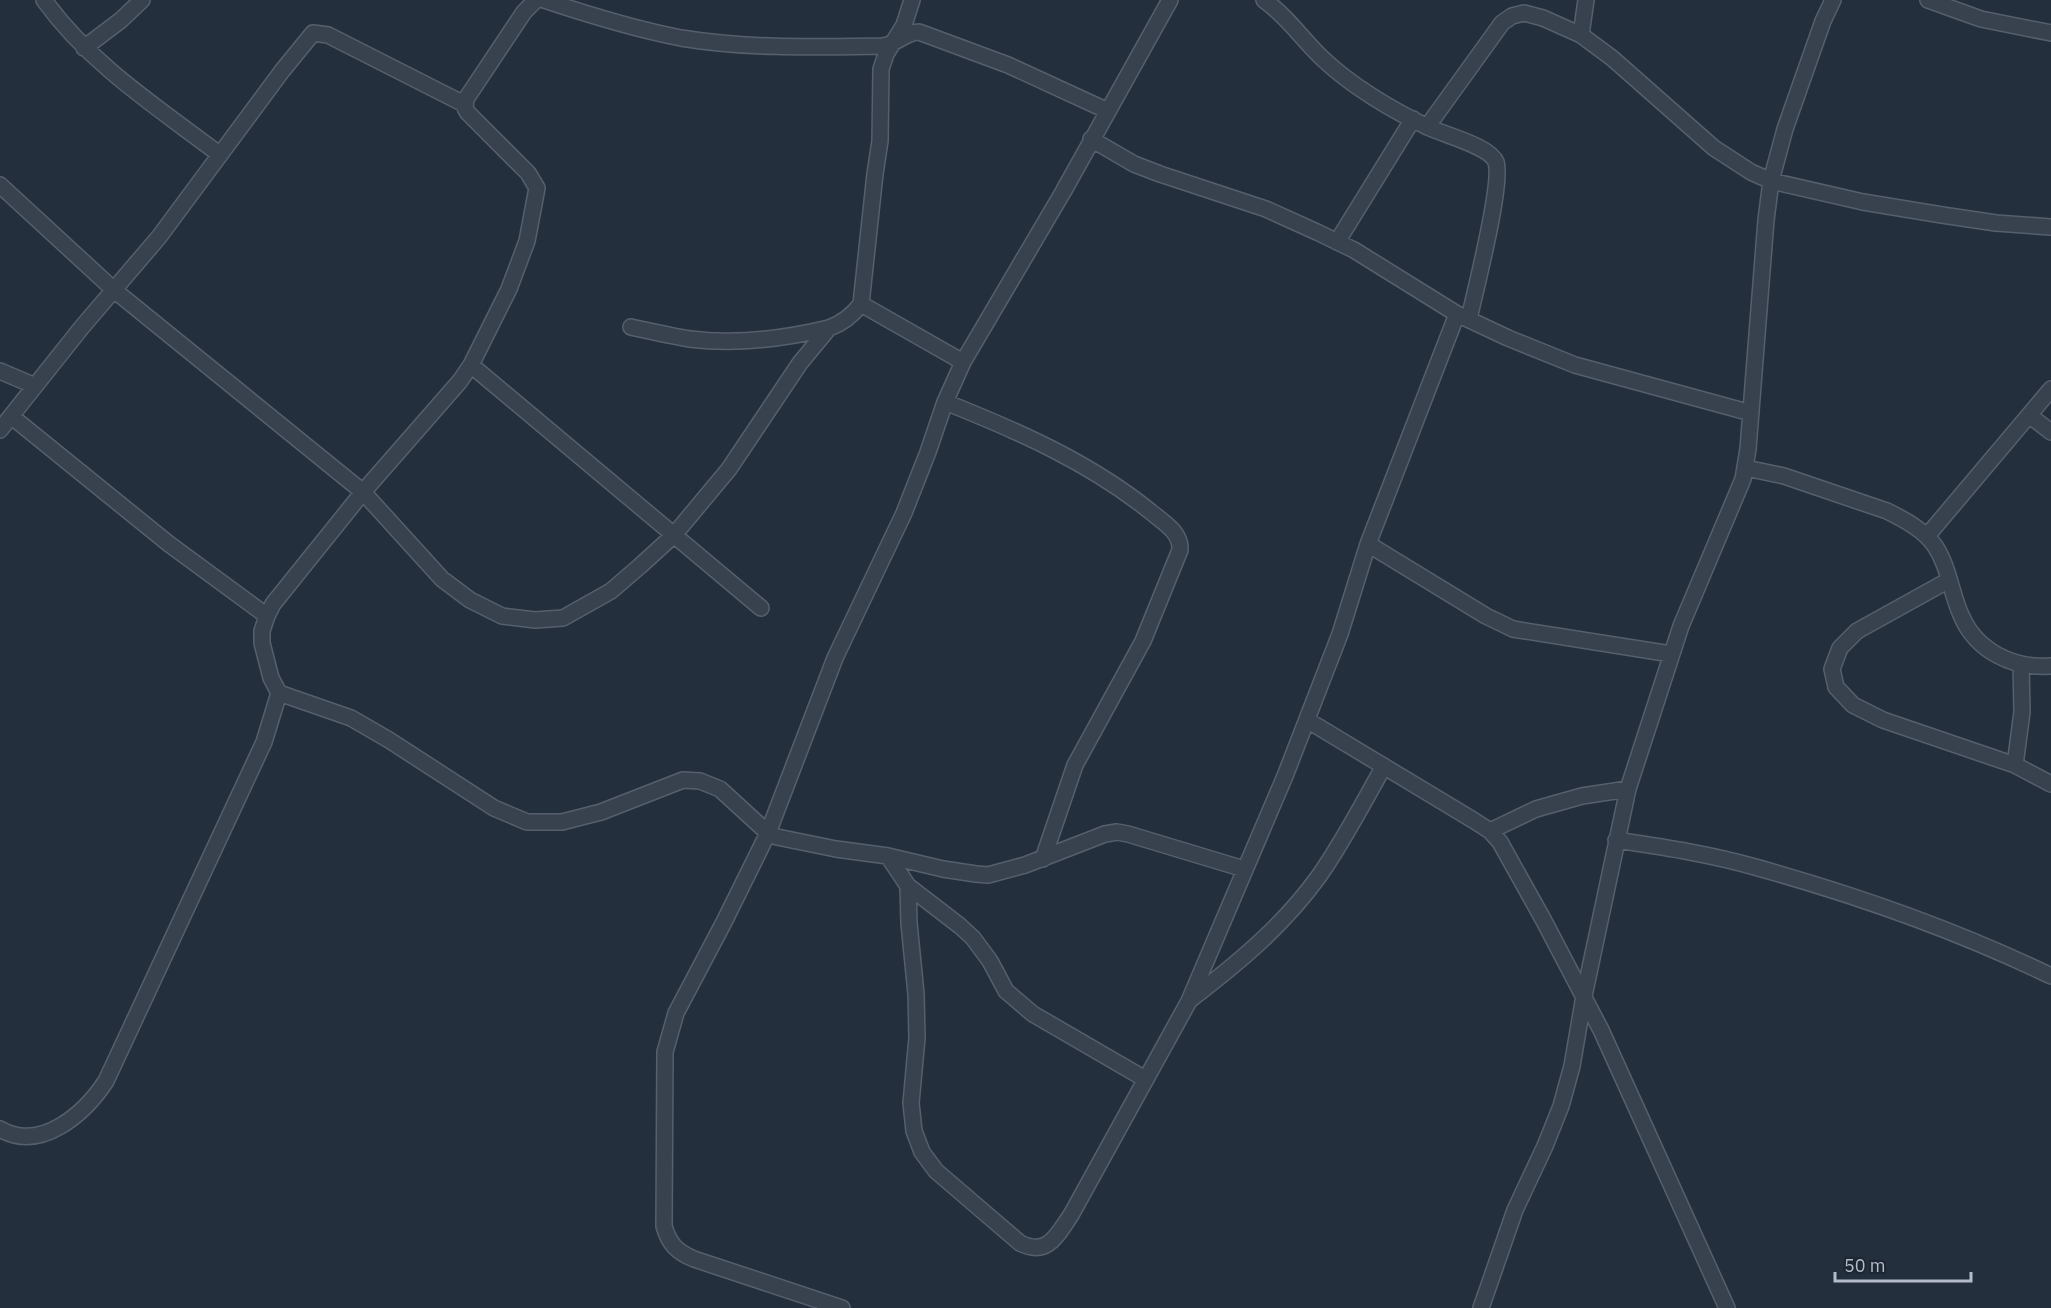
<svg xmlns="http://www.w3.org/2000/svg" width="2051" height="1308" viewBox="0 0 2051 1308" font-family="'IBM Plex Sans',sans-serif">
<rect width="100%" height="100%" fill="#242f3e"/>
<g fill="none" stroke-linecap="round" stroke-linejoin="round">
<g stroke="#565f6c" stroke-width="18">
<path id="minor" d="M 44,0 C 90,64 157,107 219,154
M 544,0 C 589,15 634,29 681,38 C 747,49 817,47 883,46 C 897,44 905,32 919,32 L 1008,65 L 1108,111
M 1264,0 C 1287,16 1302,39 1322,58 C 1350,85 1393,111 1428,127 C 1444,135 1490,146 1496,162 C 1503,184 1475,291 1469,319
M 1928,0 L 1981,19 L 2051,33
M 1581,35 L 1586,0
M 84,48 L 121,20 L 142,0
M 1427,127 L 1502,23 L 1512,16 L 1524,13 L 1543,18 L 1581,35 L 1612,58 L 1714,148 L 1751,172 L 1771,181 L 1863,202 L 1942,215 L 1996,223 L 2051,227
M 1091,139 L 1134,164 L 1160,174 L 1266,209 L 1319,233 L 1354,250 L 1457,314 L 1508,338 L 1575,365 L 1751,413
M 0,185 L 114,290 L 363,492 L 442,579 L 470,600 L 502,616 L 535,620 L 563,618 L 611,591 L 640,566 L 674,535 L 729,469 L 800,363 L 829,328
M 1337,242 L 1413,119
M 861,304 L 963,362
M 631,327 C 650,331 670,336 690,339 C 737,345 783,339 829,328 C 843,323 852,316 861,304 L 875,174 L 880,141 L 881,69 L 886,54 L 904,25 L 912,0
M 471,365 L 761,608
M 0,371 L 35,386
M 945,402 C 1018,431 1089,462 1151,512 C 1164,523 1181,532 1180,550 L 1143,641 L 1075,765 L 1043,859
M 2029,415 L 2051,432
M 11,416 L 169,544 L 267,616
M 0,430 L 82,327 L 159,237 L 282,71 L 313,33 L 328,35 L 464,104
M 1746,468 L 1784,476 L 1887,511 C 1905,520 1924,530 1935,546 C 1949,567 1951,593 1961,615 C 1976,651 2013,669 2051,666
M 1927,536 L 2051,389
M 1368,544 L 1486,616 L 1513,629 L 1671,654
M 1949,580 L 1857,631 L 1840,648 L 1832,669 L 1836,687 L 1853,705 L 1883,720 L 2015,765 L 2051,784
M 279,693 L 351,718 L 389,740 L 494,808 L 527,822 L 562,822 L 601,812 L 683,780 L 700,781 L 720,789 L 768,833 L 777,837 L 836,849 L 888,856 L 943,869 L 976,874 L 988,875 L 1025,865 L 1105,834 L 1117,832 L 1128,834 L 1244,869
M 1307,720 L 1473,820 L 1490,831 L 1500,842 L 1544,921 L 1601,1030 L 1727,1308
M 2015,765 L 2022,712 L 2021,664
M 1490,831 L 1536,809 L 1582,796 L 1628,789
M 1616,840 C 1662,847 1710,854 1755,867 C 1856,895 1956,930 2051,976
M 888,856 L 908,886 L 960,926 L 973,938 L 990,961 L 1006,991 L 1033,1014 L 1145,1079
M 908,886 L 909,923 L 916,994 L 917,1038 L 911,1103 L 914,1131 L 922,1152 L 936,1171 L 1020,1243 C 1048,1257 1057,1235 1071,1215 L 1189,1001 L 1285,776 L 1340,634 L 1368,544 L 1457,314
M 1191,999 C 1238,963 1284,925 1319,876 C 1343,842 1363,803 1384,766
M 0,1129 C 41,1153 85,1113 106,1081 L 264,742 L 279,693 L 271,678 L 262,643 L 262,631 L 267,616 L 273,604 L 363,492 L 460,381 L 471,365 L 509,289 L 527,241 L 537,188 L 528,173 L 468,113 L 465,108 L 466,99 L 524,12 L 536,0
M 842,1308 L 694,1259 C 677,1252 669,1244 664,1226 L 665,1052 L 676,1013 L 724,922 L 768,833 L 835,658 L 904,513 L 928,452 L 945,402 L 963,362 L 1063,192 L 1170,0
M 1481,1308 L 1515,1210 L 1545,1146 L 1561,1106 L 1572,1066 L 1584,996 L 1628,789 L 1681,626 L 1743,479 L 1748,449 L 1766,220 L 1771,181 L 1785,129 L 1823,21 L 1833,0"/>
</g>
<use href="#minor" stroke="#38414e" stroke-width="15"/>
</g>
<path d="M1835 1272v9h136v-9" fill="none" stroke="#b4bcc9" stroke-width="3"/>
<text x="1844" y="1272" font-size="18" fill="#b4bcc9" stroke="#1d2633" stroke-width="4.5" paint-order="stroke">50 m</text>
</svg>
